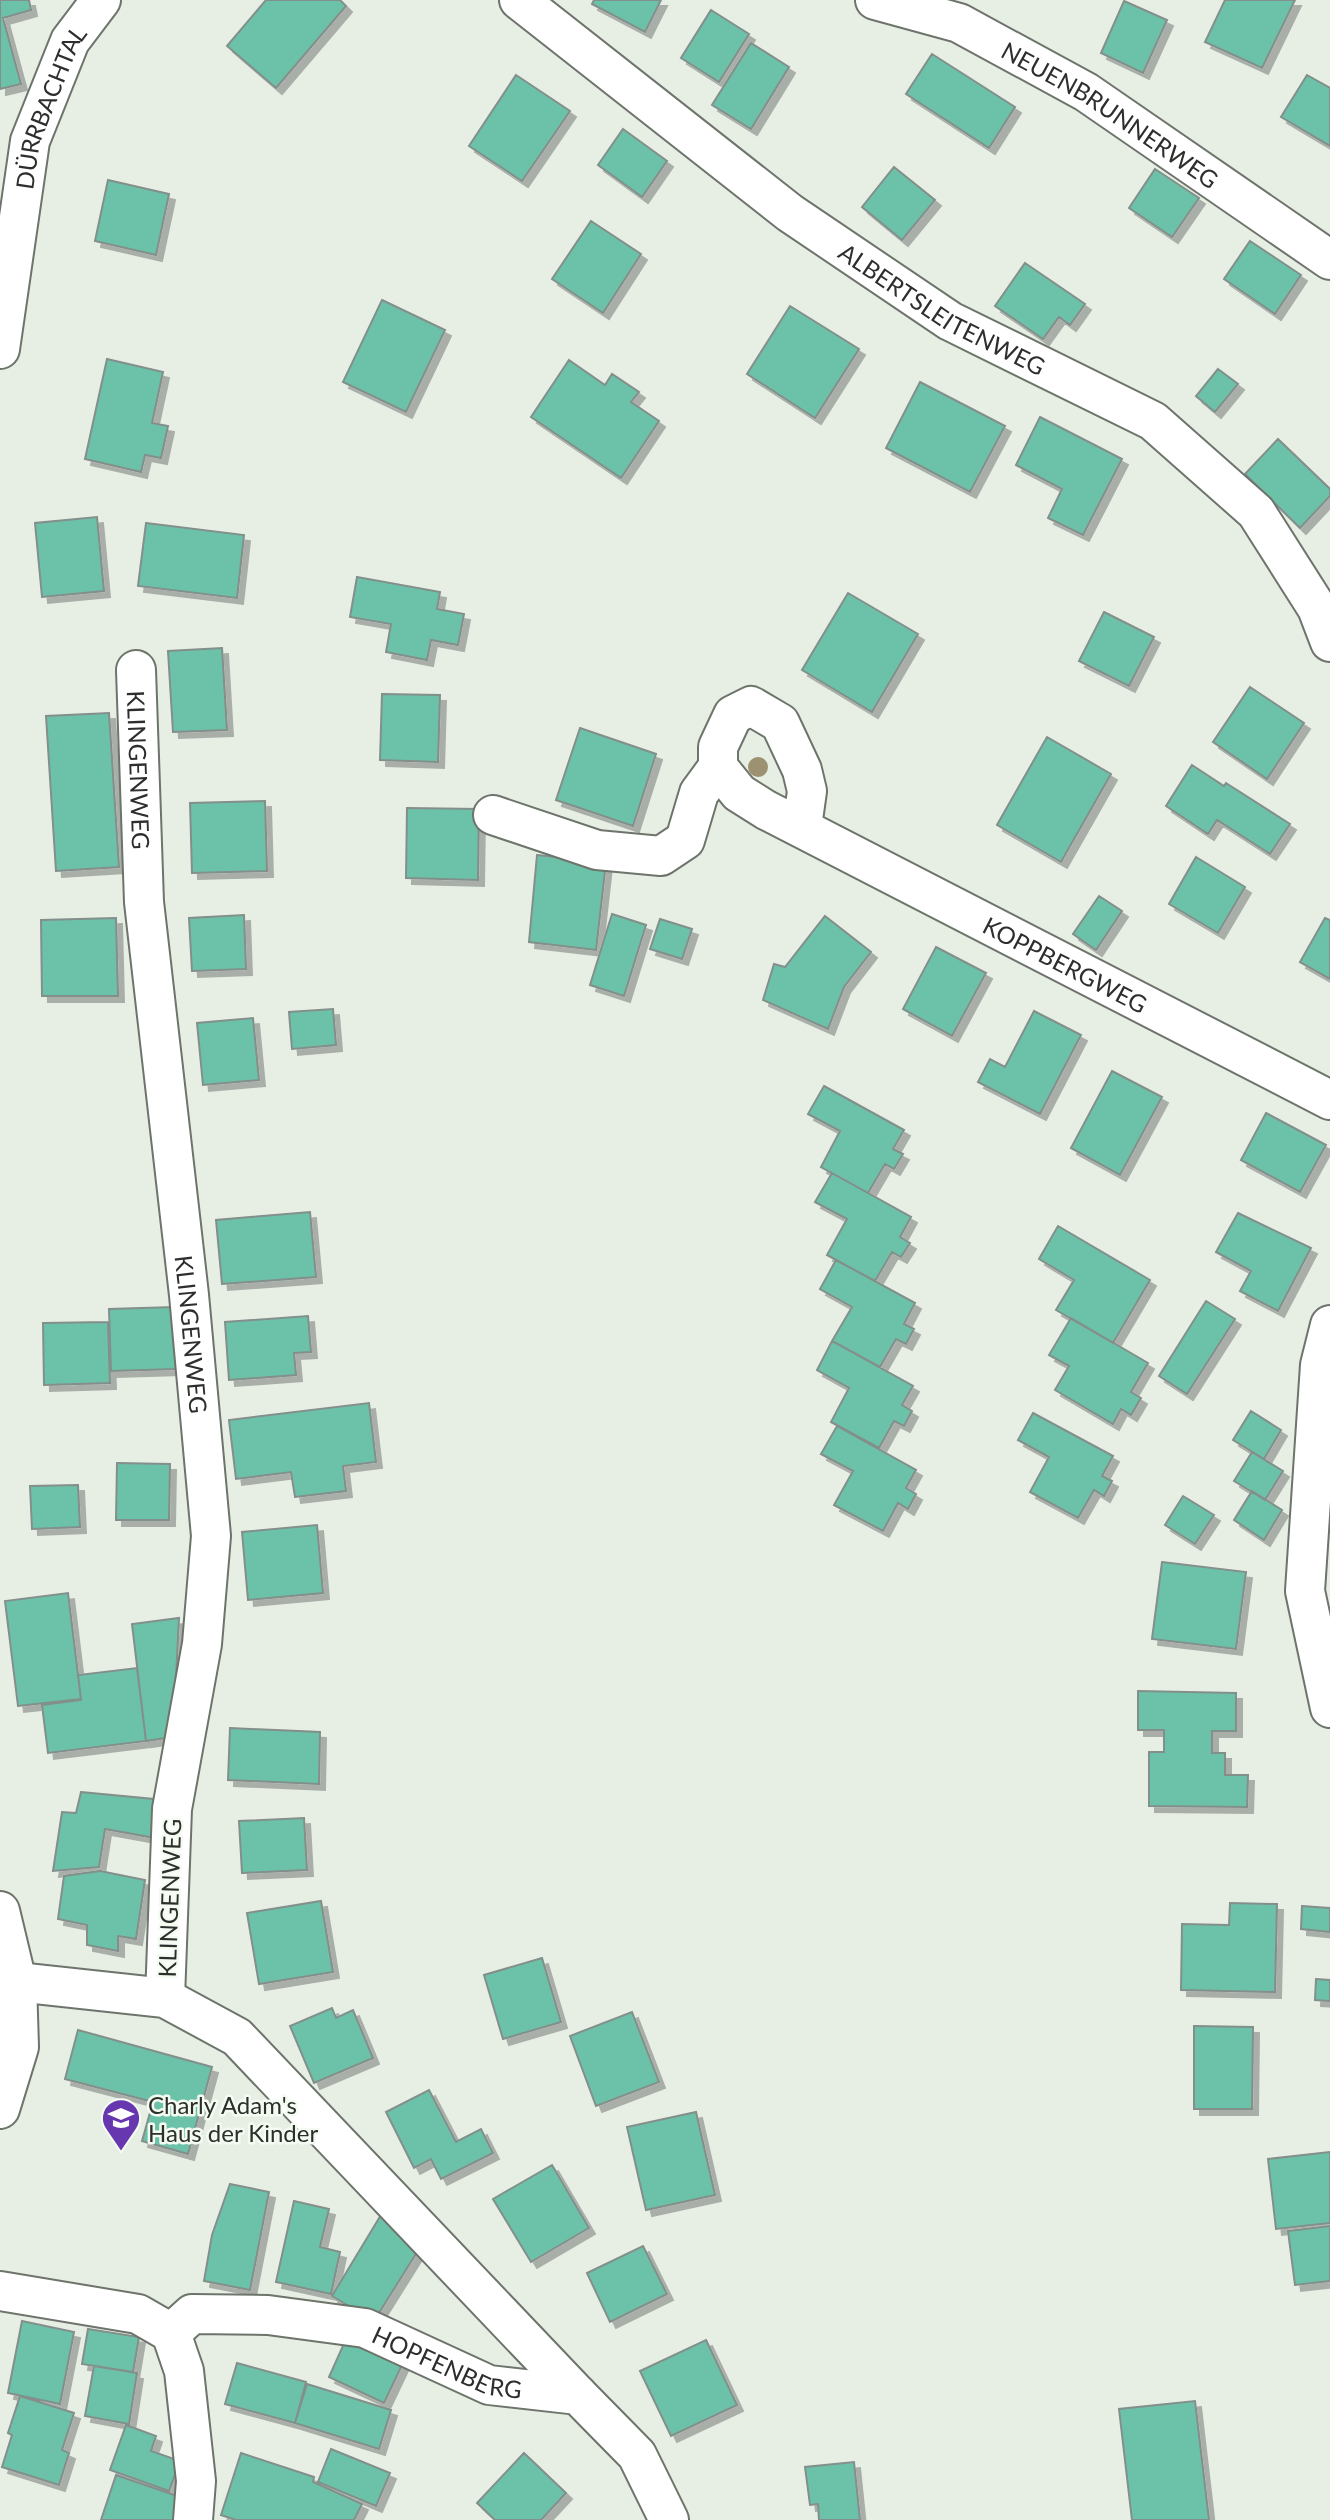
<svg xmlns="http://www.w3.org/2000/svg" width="1330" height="2520" viewBox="0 0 1330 2520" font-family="Lato,sans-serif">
<defs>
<filter id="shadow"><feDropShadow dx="6" dy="6" stdDeviation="0" flood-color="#0004"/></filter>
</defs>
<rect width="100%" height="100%" fill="#e7efe5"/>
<path fill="#6cc2a8" stroke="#838f8b" stroke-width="2" filter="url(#shadow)" d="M 0,0 L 29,0 L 31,10 L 3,18 L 21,84 L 0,89 Z
M 266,0 L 340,0 L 346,6 L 276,88 L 227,46 Z
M 594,0 L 661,0 L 645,32 L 592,4 Z
M 1225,0 L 1295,0 L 1262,68 L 1205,42 Z
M 1124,1 L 1167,20 L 1143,73 L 1101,53 Z
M 711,10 L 749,34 L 719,82 L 681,58 Z
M 751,43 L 789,67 L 751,129 L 712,105 Z
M 932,54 L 1015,107 L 989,148 L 906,94 Z
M 516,75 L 570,111 L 522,181 L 469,146 Z
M 1307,75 L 1330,88 L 1330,146 L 1281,117 Z
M 623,129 L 667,161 L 642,197 L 598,165 Z
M 894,167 L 935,200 L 902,240 L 862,207 Z
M 1155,169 L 1199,198 L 1172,237 L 1129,208 Z
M 108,180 L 169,194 L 156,255 L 95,241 Z
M 591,221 L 641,254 L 603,313 L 552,279 Z
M 1250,241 L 1301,275 L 1275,314 L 1224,279 Z
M 1025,263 L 1085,304 L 1070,325 L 1059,317 L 1043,339 L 995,306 Z
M 382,300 L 445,330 L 406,412 L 343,382 Z
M 790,306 L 859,349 L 815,418 L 747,374 Z
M 107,359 L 163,372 L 152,423 L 168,426 L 161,458 L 145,455 L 141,472 L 85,459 Z
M 569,360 L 605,385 L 612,374 L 639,392 L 631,402 L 659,421 L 621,478 L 531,417 Z
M 1218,369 L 1238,384 L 1215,412 L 1196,396 Z
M 920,382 L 1005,426 L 970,492 L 886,448 Z
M 1040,417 L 1122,459 L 1083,535 L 1048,518 L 1062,489 L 1016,465 Z
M 1278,439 L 1330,489 L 1330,496 L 1300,528 L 1245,474 Z
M 97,517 L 104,591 L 42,597 L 35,523 Z
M 146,523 L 244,535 L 237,598 L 138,586 Z
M 357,577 L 440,592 L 437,609 L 464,614 L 458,645 L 431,640 L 427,660 L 386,652 L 391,624 L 350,617 Z
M 848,593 L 918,634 L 872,712 L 802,670 Z
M 1104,612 L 1154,637 L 1129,686 L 1079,661 Z
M 222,648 L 227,730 L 173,732 L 168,651 Z
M 1250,687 L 1304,723 L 1267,779 L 1213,742 Z
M 382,694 L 440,695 L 438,762 L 380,760 Z
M 109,713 L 119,867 L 56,871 L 46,716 Z
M 580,728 L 656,754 L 633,826 L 556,800 Z
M 1047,737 L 1111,774 L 1061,862 L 997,825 Z
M 1192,765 L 1224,786 L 1226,783 L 1290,824 L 1270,854 L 1217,820 L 1208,834 L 1166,806 Z
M 265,801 L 267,871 L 192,873 L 190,803 Z
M 407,808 L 479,809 L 478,880 L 406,878 Z
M 537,855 L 606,862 L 596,950 L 529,942 Z
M 1196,857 L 1245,887 L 1218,933 L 1169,904 Z
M 1099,896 L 1122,911 L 1096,950 L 1073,934 Z
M 612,914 L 646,925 L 624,996 L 590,985 Z
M 244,915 L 246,969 L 192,971 L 189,918 Z
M 825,916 L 871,952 L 844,987 L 828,1029 L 763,1000 L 774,964 L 785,967 Z
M 116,918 L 118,996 L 42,996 L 41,920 Z
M 1325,918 L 1330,920 L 1330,979 L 1300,962 Z
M 660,919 L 692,929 L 682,959 L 650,949 Z
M 936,947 L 986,973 L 952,1036 L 903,1009 Z
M 333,1009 L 336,1045 L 292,1049 L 289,1012 Z
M 1034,1011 L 1081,1035 L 1040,1114 L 978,1082 L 990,1059 L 1005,1067 Z
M 253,1018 L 259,1080 L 203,1085 L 197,1023 Z
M 1112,1071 L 1162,1097 L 1120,1175 L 1071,1148 Z
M 824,1086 L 904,1130 L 893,1149 L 903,1154 L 894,1169 L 885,1164 L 868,1193 L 821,1167 L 840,1131 L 808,1114 Z
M 1266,1113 L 1326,1145 L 1300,1192 L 1241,1160 Z
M 832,1173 L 911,1217 L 900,1237 L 910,1243 L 901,1257 L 892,1252 L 875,1281 L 827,1255 L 847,1219 L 815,1202 Z
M 310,1212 L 316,1277 L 222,1284 L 216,1220 Z
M 1238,1213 L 1311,1248 L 1278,1311 L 1240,1291 L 1251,1271 L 1216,1252 Z
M 1058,1226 L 1150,1280 L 1113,1343 L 1056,1310 L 1074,1280 L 1039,1259 Z
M 836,1260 L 915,1303 L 904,1324 L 914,1329 L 906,1344 L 896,1339 L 880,1367 L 832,1341 L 852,1307 L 820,1289 Z
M 1206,1301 L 1235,1319 L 1187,1394 L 1159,1376 Z
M 174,1307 L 176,1369 L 111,1371 L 109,1309 Z
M 308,1316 L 311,1352 L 294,1353 L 296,1375 L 229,1380 L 225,1322 Z
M 1071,1318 L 1148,1363 L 1131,1392 L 1141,1398 L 1131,1415 L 1121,1409 L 1113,1424 L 1055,1390 L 1069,1366 L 1049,1355 Z
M 108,1322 L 110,1383 L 44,1385 L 43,1323 Z
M 832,1341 L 913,1386 L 902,1405 L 912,1411 L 904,1426 L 894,1421 L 879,1448 L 831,1422 L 849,1388 L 817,1370 Z
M 369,1403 L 376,1462 L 343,1466 L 346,1491 L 295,1497 L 291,1472 L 236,1479 L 229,1420 Z
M 1251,1411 L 1281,1430 L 1264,1459 L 1233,1440 Z
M 1033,1413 L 1113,1456 L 1102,1476 L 1112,1481 L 1104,1496 L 1094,1490 L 1078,1518 L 1030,1492 L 1049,1457 L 1018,1440 Z
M 837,1426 L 916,1470 L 906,1488 L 916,1494 L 908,1509 L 898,1503 L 883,1531 L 834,1505 L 853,1471 L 821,1454 Z
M 1252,1452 L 1283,1471 L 1265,1500 L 1234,1481 Z
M 117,1463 L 170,1464 L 169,1520 L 116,1520 Z
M 78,1485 L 80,1527 L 32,1529 L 30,1486 Z
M 1252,1491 L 1282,1510 L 1264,1540 L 1234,1520 Z
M 1183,1496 L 1214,1515 L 1195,1544 L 1165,1525 Z
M 317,1525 L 323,1593 L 248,1600 L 242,1532 Z
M 1162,1562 L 1246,1572 L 1236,1649 L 1152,1639 Z
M 68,1593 L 81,1699 L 18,1706 L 5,1601 Z
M 179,1618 L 173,1737 L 146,1741 L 132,1624 Z
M 137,1668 L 146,1741 L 48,1753 L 42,1705 L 81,1700 L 78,1675 Z
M 1138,1691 L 1236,1693 L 1236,1731 L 1212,1731 L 1212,1753 L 1225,1753 L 1225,1775 L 1248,1775 L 1247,1807 L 1149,1806 L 1149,1752 L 1164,1752 L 1164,1730 L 1138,1730 Z
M 230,1728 L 320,1732 L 319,1784 L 228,1780 Z
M 81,1792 L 164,1800 L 155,1838 L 105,1829 L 99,1867 L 53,1871 L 62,1812 L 76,1813 Z
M 304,1818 L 307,1870 L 242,1873 L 239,1821 Z
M 100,1871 L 145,1880 L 136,1939 L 118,1936 L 118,1951 L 87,1945 L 87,1925 L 58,1919 L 64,1876 Z
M 321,1901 L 333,1972 L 259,1984 L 247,1913 Z
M 1230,1903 L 1277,1904 L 1275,1992 L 1181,1990 L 1182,1924 L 1229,1925 Z
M 1302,1906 L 1330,1908 L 1330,1932 L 1301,1929 Z
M 542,1958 L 561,2022 L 503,2039 L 484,1975 Z
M 1316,1979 L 1330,1980 L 1330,2001 L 1315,2000 Z
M 332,2008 L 336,2018 L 353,2010 L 373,2058 L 314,2083 L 290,2026 Z
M 632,2012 L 659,2082 L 596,2106 L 570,2036 Z
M 1194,2026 L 1253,2027 L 1252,2109 L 1194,2109 Z
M 78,2030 L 212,2067 L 188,2154 L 142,2141 L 153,2102 L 65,2079 Z
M 429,2090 L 456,2142 L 481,2129 L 493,2153 L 441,2179 L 431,2159 L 414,2168 L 386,2112 Z
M 696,2112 L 715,2195 L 646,2210 L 627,2127 Z
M 1330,2152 L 1330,2223 L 1276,2229 L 1268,2159 Z
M 552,2165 L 589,2228 L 531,2262 L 493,2199 Z
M 230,2184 L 269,2192 L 250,2290 L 204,2281 L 212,2235 Z
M 294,2201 L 329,2209 L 320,2247 L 340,2252 L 331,2294 L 276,2282 Z
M 384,2210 L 419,2249 L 374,2321 L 332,2296 Z
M 1330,2226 L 1330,2281 L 1295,2285 L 1288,2231 Z
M 643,2246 L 667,2294 L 610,2322 L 587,2273 Z
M 22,2321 L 74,2332 L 60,2404 L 8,2393 Z
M 88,2329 L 139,2337 L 133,2372 L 82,2364 Z
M 346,2339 L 402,2365 L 384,2403 L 329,2377 Z
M 706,2340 L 737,2405 L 671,2436 L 640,2371 Z
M 237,2363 L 306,2382 L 295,2423 L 225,2404 Z
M 94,2366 L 137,2373 L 129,2424 L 85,2416 Z
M 307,2384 L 391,2410 L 379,2449 L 295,2423 Z
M 20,2396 L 74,2413 L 62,2450 L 69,2453 L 59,2485 L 2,2467 L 12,2435 L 8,2433 Z
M 1195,2401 L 1209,2520 L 1132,2520 L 1119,2409 Z
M 126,2425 L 156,2436 L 151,2451 L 180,2461 L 169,2491 L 110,2470 Z
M 331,2449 L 390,2473 L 376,2506 L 318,2482 Z
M 241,2453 L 314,2477 L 313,2482 L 362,2504 L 354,2520 L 236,2520 L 221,2515 Z
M 524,2453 L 566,2493 L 541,2520 L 495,2520 L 477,2503 Z
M 854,2462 L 860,2520 L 819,2520 L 818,2504 L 810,2505 L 805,2467 Z
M 116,2475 L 183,2498 L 180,2520 L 101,2520 Z"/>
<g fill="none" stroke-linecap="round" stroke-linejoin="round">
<g stroke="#6d746b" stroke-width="42">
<g id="minor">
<path id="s1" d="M 519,0 L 790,213 L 950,321 L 1153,421 L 1256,512 L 1317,608 L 1330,642"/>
<path id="s2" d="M 875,0 L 959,23 L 1086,92 L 1330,260"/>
<path id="s3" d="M 0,349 L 30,141 L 70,41 L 101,0"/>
<path id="s4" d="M 136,670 L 144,902 L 189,1295 L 211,1536 L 202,1644 L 172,1809 L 165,1998"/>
<path d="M 493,815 L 597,850 L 661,856 L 685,840 L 699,793 L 718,767"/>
<path id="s5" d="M 802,827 L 807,791 L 802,770 L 780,723 L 751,706 L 733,715 L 718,747 L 718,767 L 739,793 L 766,810 L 1330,1100"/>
<path d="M 1330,1325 L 1320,1365 L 1305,1591 L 1330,1708"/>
<path d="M 0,1911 L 17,1982 L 19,2047 L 0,2109"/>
<path d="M 17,1982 L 165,1998 L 237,2037 L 578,2395"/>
<path d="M 0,2291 L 138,2314 L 171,2333 L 184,2371 L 196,2481 L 193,2520"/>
<path id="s6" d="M 171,2333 L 192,2314 L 268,2315 L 365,2328 L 489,2385 L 578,2395 L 637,2455 L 669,2520"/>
</g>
</g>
<use href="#minor" stroke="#fff" stroke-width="38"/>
</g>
<circle fill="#9c9171" cx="758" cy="767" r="10"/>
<defs>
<g id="school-pin" transform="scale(2.0125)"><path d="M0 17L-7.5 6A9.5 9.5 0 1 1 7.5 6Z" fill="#6637af" stroke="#f4fcf2"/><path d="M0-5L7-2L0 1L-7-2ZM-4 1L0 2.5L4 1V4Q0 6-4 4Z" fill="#fff"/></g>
</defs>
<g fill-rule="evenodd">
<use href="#school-pin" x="121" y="2118"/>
</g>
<g text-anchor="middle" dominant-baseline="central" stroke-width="5" stroke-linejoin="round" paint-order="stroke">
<g font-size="24" fill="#2c2f2b" stroke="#f4fcf2">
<text stroke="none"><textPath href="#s3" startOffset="248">DÜRRBACHTAL</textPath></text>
<text stroke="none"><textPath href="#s2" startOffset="264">NEUENBRUNNERWEG</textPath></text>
<text stroke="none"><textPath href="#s1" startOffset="525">ALBERTSLEITENWEG</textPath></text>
<text stroke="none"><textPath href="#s4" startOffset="100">KLINGENWEG</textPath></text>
<text stroke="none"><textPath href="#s5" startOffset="621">KOPPBERGWEG</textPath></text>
<text stroke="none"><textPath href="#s4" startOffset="667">KLINGENWEG</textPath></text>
<text transform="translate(169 1898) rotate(-88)">KLINGENWEG</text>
<text stroke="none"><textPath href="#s6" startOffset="292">HOPFENBERG</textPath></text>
</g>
<g font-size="24" fill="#2c2f2b" stroke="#f4fcf2" text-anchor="start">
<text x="148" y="2104">Charly Adam's<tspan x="148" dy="28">Haus der Kinder</tspan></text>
</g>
</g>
</svg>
